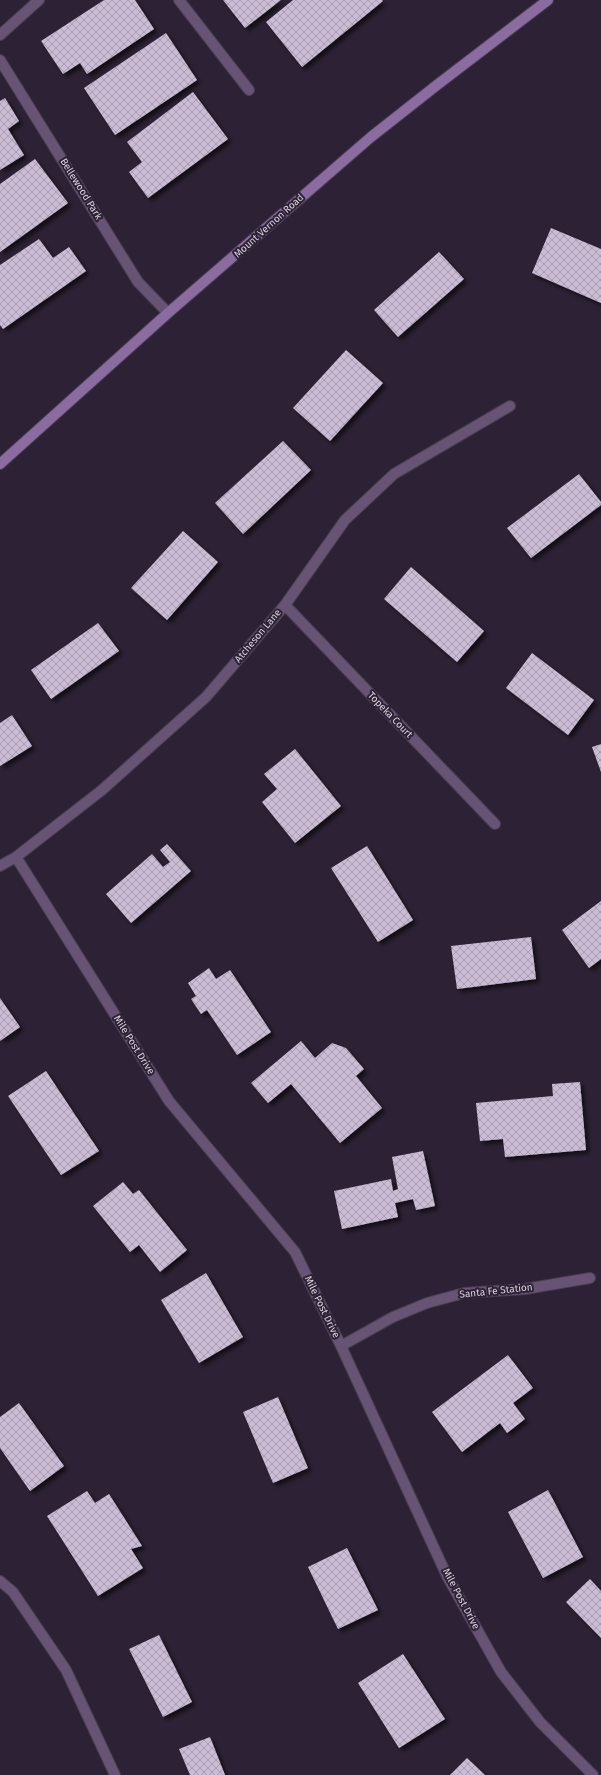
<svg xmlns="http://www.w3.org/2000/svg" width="601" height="1775" viewBox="0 0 601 1775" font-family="'Fira Sans',sans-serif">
<defs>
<pattern id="building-cross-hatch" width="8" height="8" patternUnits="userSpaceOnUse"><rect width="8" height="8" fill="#cabcd5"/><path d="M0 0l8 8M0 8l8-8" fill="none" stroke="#a89db0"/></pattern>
<filter id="shadow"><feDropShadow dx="3.5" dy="3.5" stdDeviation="2" flood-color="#0009"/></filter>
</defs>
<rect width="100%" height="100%" fill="#2d2235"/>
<path fill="url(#building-cross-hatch)" filter="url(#shadow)" d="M 104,0 L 135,0 L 154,29 L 87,74 L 80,63 L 63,74 L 41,41 Z
M 223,0 L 281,0 L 245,28 Z
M 293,0 L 382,0 L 383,1 L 302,67 L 266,22 Z
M 166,33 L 197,80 L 115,135 L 84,88 Z
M 193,92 L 228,139 L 148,198 L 129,172 L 142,162 L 127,142 Z
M 5,98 L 19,121 L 8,129 L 24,155 L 0,170 L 0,101 Z
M 35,159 L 68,203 L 0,252 L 0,184 Z
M 551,228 L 601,249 L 601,303 L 532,273 Z
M 39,239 L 53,258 L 69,247 L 86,271 L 3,329 L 0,325 L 0,265 Z
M 439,252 L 464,279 L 398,337 L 374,310 Z
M 346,350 L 383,383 L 330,441 L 293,408 Z
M 283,441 L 311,470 L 243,534 L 215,503 Z
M 579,474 L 601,502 L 601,505 L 531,558 L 507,528 Z
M 183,531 L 218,562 L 167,620 L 131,588 Z
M 411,567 L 484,631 L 457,662 L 384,599 Z
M 98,623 L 119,651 L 51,699 L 31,670 Z
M 532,653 L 594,700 L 568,735 L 506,688 Z
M 12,715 L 32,746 L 0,766 L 0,723 Z
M 601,744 L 601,772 L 592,747 Z
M 295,749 L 341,806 L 295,843 L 262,802 L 277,789 L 264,774 Z
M 167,844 L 191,871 L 131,923 L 106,894 L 152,854 L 163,867 L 170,862 L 160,850 Z
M 367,846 L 413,920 L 378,942 L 331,868 Z
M 601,901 L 601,959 L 589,968 L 562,930 Z
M 531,937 L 536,979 L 457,989 L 451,946 Z
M 209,968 L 216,979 L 230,970 L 271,1032 L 237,1055 L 207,1010 L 201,1014 L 191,999 L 196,996 L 188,983 Z
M 0,998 L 20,1027 L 0,1041 Z
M 301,1041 L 315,1058 L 332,1043 L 346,1048 L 364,1069 L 356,1076 L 382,1108 L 340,1143 L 291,1084 L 268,1103 L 251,1083 Z
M 46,1071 L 99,1151 L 61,1175 L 8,1096 Z
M 580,1082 L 586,1150 L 505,1157 L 503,1139 L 480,1141 L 476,1103 L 553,1096 L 552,1084 Z
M 423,1151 L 435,1206 L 416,1210 L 413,1199 L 395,1203 L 398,1217 L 342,1229 L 334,1191 L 391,1179 L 393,1191 L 398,1189 L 392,1157 Z
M 123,1182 L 133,1194 L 139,1190 L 187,1250 L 160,1272 L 139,1245 L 130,1252 L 93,1206 Z
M 206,1273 L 243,1337 L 199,1363 L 161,1300 Z
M 508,1355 L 533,1388 L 513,1403 L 525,1419 L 507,1433 L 500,1423 L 462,1452 L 432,1412 Z
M 278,1397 L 308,1468 L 273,1483 L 243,1412 Z
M 19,1403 L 64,1466 L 30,1491 L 0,1448 L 0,1417 Z
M 548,1490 L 583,1557 L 543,1578 L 508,1512 Z
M 87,1491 L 95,1503 L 109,1494 L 142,1546 L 131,1549 L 143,1568 L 98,1596 L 47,1516 Z
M 347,1548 L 378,1610 L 338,1629 L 308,1567 Z
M 590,1579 L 601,1591 L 601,1638 L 566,1602 Z
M 159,1635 L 192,1702 L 163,1717 L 129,1649 Z
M 403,1654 L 445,1719 L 399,1748 L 358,1683 Z
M 210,1737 L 225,1775 L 190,1775 L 179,1749 Z
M 467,1758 L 485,1775 L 450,1775 Z"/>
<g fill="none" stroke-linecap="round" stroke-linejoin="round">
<g stroke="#493e50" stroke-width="12">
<path id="lane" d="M 179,0 L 249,90"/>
</g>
<g stroke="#493e50" stroke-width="12">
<path id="street" d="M 0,35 L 39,0
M 0,60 L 138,282 L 168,313
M 285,605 L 495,824
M 16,857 L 169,1101 L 295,1252 L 341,1346 L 447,1576 L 501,1672 L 540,1722 L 593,1775
M 0,866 L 16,857 L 102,790 L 206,697 L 285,605 L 345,520 L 394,474 L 510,406
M 341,1346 L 393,1317 L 427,1303 L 464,1293 L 525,1289 L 590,1278
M 0,1581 L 13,1592 L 66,1670 L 115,1775"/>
</g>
<g stroke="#493e50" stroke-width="12">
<path id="secondary" d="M 0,464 L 168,313 L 371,137 L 437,85 L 548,0"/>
</g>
<use href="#lane" stroke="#675474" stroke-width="10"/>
<use href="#street" stroke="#675474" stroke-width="10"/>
<use href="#secondary" stroke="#8b6ca0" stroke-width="10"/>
</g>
<g text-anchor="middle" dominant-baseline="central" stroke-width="4" stroke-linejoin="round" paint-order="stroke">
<g font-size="10" fill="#dad3df" stroke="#2d2235">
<text transform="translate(81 189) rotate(58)">Bellewood Park</text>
<text transform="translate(269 226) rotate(-42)">Mount Vernon Road</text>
<text transform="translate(258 636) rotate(-50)">Atcheson Lane</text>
<text transform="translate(390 715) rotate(46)">Topeka Court</text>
<text transform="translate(134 1045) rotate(58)">Mile Post Drive</text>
<text transform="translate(496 1291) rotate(-6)">Santa Fe Station</text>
<text transform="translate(322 1307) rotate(64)">Mile Post Drive</text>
<text transform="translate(461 1599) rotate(62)">Mile Post Drive</text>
</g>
</g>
</svg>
